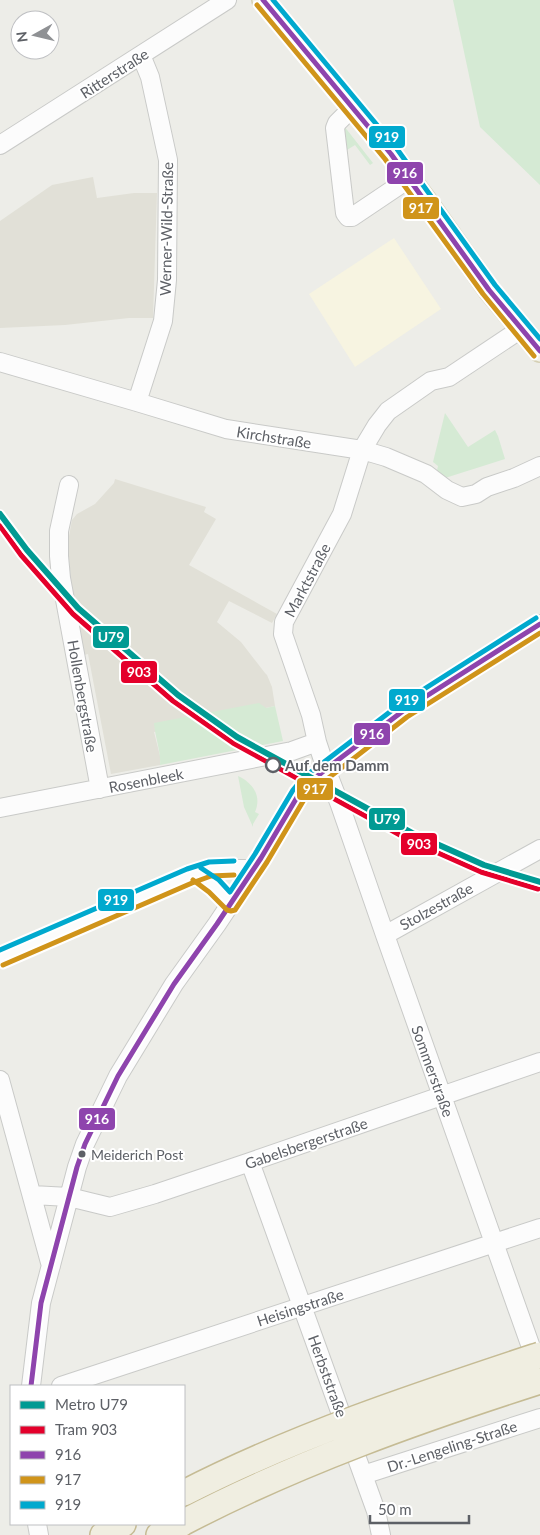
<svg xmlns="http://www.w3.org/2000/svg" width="540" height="1535" viewBox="0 0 540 1535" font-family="Lato,sans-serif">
<rect width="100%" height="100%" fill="#edede8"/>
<path fill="#f7f4e1" d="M 394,238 L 441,309 L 355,367 L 309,294 Z"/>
<path fill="#e1e0d7" d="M 93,177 L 97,198 L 134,193 L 157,193 L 153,318 L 129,318 L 65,325 L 0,328 L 0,221 L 52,185 Z
M 115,479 L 206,507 L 204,512 L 216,519 L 189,565 L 277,614 L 272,623 L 229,601 L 217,622 L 241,642 L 265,673 L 267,675 L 272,687 L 275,706 L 154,732 L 160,756 L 160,765 L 111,774 L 88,654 L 84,655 L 72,592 L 69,557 L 69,536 L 72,520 L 77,514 L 95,504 L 114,483 Z"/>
<path fill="#d5ead4" d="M 453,0 L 540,0 L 540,185 L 480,127 Z
M 344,126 L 373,163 L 370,165 L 355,145 L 347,150 L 348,153 L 343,156 Z
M 445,413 L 468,447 L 495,430 L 498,436 L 505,459 L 442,479 L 436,475 L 438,466 L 433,462 Z
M 259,703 L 266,708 L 275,706 L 283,741 L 160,765 C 161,751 155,737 154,723 Z
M 238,776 C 253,783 262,796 255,812 L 259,814 L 253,824 L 253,827 L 244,807 Z"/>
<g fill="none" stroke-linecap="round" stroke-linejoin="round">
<g stroke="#c9cac8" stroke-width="20">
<path id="minor" d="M 352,108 L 337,123 L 335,128 L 345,213 L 348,217 L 352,217 L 410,178
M 0,145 L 227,0
M 521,329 L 449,377 L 431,381 L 388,411 L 377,425 L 362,450 L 342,514 L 284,622 L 283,634 L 311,715 L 317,742 L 326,769 L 340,805 L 385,935 L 538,1367
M 0,362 L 137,402 L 226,429 L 362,450 L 386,457 L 426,474 L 447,490 L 462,497 L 476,494 L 487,487 L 514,478 L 540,466
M 137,402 L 163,321 L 167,280 L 168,160 L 150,77 L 141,55
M 69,485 L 59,531 L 59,556 L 61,578 L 100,789
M 0,808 L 292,751 L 317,742
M 197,874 L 214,886 L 231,904
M 385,935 L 540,849
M 0,958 L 189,876 L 210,869 L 254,869
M 0,1080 L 51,1266
M 250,1162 L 376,1511 L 381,1535
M 32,1195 L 69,1197 L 110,1207 L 155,1194 L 250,1162 L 540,1062
M 31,1386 L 41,1303 L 77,1167 L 85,1144 L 118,1076 L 174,984 L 217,924 L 261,858 L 299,794 L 308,784 L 326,769 L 403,711 L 458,675 L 540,624
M 61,1386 L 540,1228
M 363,1475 L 540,1418
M 37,1524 L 39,1535"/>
</g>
<g stroke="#d5d0b5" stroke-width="24">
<path id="major" d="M 263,0 L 391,154 L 426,201 L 489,290 L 540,351"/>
</g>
<g stroke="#c5bb94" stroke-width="28">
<path id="highway" d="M 103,1535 L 123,1524
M 159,1535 L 181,1524"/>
</g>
<use href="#minor" stroke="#fcfcfc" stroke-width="18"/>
<use href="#major" stroke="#f3f2e8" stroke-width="21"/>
<use href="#highway" stroke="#f0eee1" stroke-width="25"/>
<g stroke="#c5bb94" stroke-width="28" stroke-linecap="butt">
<path id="highway-bridge" d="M 184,1493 C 297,1435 419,1395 540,1355
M 184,1522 C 297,1463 418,1420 540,1381"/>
</g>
<use href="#highway-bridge" stroke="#f0eee1" stroke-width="25"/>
<g stroke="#fff" stroke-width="9">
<path id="bus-1" d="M 263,0 L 391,154 L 489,290 L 540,351
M 31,1386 L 41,1303 L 77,1167 L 85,1144 L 118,1076 L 174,984 L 217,924 L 261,858 L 299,794 L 308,784 L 326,769 L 403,711 L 540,624"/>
</g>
<g stroke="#fff" stroke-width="9">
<path id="bus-2" d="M 257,5 L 385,159 L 483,294 L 534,356
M 193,880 L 209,892 L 227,910 L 231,911 L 235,910 L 267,862 L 305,798 L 313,790 L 407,717 L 540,633
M 3,965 L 192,883 L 211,876 L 234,875"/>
</g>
<g stroke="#fff" stroke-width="9">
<path id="bus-3" d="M 273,0 L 397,149 L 495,285 L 540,339
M 201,868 L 219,880 L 230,892 L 255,854 L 293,790 L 303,778 L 399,705 L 536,618
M 0,950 L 187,869 L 209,862 L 234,861"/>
</g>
<use href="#bus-1" stroke="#8e44ad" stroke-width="5"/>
<use href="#bus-2" stroke="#d0941a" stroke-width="5"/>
<use href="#bus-3" stroke="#00a9ce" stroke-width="5"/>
<g stroke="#fff" stroke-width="9">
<path id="tram-1" d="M 0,526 L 21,555 L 73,614 L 173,701 L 233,743 L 409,840 L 481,872 L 538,889"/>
</g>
<use href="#tram-1" stroke="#e4002b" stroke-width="5"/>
<g stroke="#fff" stroke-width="10">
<path id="metro-1" d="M 0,514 L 27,550 L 78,608 L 178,695 L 237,737 L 412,833 L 484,865 L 540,882"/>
</g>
<use href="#metro-1" stroke="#009a93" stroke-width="6"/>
</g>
<circle fill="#fff" stroke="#5d6066" stroke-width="2.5" cx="273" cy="765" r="7"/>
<circle fill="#5d6066" stroke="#fff" stroke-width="2" cx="82" cy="1154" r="4.5"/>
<g text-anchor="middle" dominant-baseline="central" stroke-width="4" stroke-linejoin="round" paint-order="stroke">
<g font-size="14" fill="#5d6066" stroke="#fff" text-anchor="start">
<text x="91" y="1154">Meiderich Post</text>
</g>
<g font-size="15" fill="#5d6066" stroke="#fff">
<text transform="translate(114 73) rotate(-33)">Ritterstraße</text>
<text transform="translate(166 229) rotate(-89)">Werner-Wild-Straße</text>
<text transform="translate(274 437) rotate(9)">Kirchstraße</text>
<text transform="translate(307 580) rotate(-62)">Marktstraße</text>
<text transform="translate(83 696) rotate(80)">Hollenbergstraße</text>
<text transform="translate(146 780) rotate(-11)">Rosenbleek</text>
<text transform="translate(436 906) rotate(-29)">Stolzestraße</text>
<text transform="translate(433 1071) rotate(70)">Sommerstraße</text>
<text transform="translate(306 1143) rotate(-19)">Gabelsbergerstraße</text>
<text transform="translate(300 1307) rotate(-18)">Heisingstraße</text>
<text transform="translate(328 1376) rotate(70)">Herbststraße</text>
<text transform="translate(452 1446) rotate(-18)">Dr.-Lengeling-Straße</text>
</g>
<g font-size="15" font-weight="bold" fill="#5d6066" stroke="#fff" text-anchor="start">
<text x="285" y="765">Auf dem Damm</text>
</g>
</g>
<g stroke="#fff" stroke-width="2">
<rect x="368" y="125" width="38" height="24" rx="5" fill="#00a9ce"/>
<rect x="386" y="161" width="38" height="24" rx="5" fill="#8e44ad"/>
<rect x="402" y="196" width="38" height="24" rx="5" fill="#d0941a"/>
<rect x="92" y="625" width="38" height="24" rx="5" fill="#009a93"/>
<rect x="120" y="660" width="38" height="24" rx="5" fill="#e4002b"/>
<rect x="388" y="688" width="38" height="24" rx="5" fill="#00a9ce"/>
<rect x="353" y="722" width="38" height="24" rx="5" fill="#8e44ad"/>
<rect x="296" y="777" width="38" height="24" rx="5" fill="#d0941a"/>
<rect x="368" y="807" width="38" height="24" rx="5" fill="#009a93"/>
<rect x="400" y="832" width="38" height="24" rx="5" fill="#e4002b"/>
<rect x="97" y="888" width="38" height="24" rx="5" fill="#00a9ce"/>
<rect x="78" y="1107" width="38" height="24" rx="5" fill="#8e44ad"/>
</g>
<g font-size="14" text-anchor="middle" font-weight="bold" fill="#fff">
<text x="387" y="142">919</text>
<text x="405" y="178">916</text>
<text x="421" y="213">917</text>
<text x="111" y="642">U79</text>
<text x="139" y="677">903</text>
<text x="407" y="705">919</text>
<text x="372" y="739">916</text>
<text x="315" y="794">917</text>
<text x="387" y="824">U79</text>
<text x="419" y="849">903</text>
<text x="116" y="905">919</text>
<text x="97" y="1124">916</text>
</g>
<rect x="10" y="1385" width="175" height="140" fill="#ffffff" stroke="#bebfc2"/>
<rect x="20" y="1401" width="25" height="8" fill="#009a93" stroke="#bebfc2"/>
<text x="55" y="1410" font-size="15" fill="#5d6066">Metro U79</text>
<rect x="20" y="1426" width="25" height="8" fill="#e4002b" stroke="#bebfc2"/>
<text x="55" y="1435" font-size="15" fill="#5d6066">Tram 903</text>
<rect x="20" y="1451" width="25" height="8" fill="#8e44ad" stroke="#bebfc2"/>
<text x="55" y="1460" font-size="15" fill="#5d6066">916</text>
<rect x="20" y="1476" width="25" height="8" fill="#d0941a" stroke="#bebfc2"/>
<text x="55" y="1485" font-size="15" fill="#5d6066">917</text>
<rect x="20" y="1501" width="25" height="8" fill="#00a9ce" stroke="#bebfc2"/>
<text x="55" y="1510" font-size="15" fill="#5d6066">919</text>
<g transform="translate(35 35) rotate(262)"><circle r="24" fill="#ffffff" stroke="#bebfc2"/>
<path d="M0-4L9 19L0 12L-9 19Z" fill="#8f9194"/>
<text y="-8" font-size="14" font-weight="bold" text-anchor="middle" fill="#5d6066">N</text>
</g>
<path d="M370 1515v8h99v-8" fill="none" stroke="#5d6066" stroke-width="2.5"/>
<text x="378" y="1515" font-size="15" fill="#5d6066" stroke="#ffffff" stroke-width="4" paint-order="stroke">50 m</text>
</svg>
